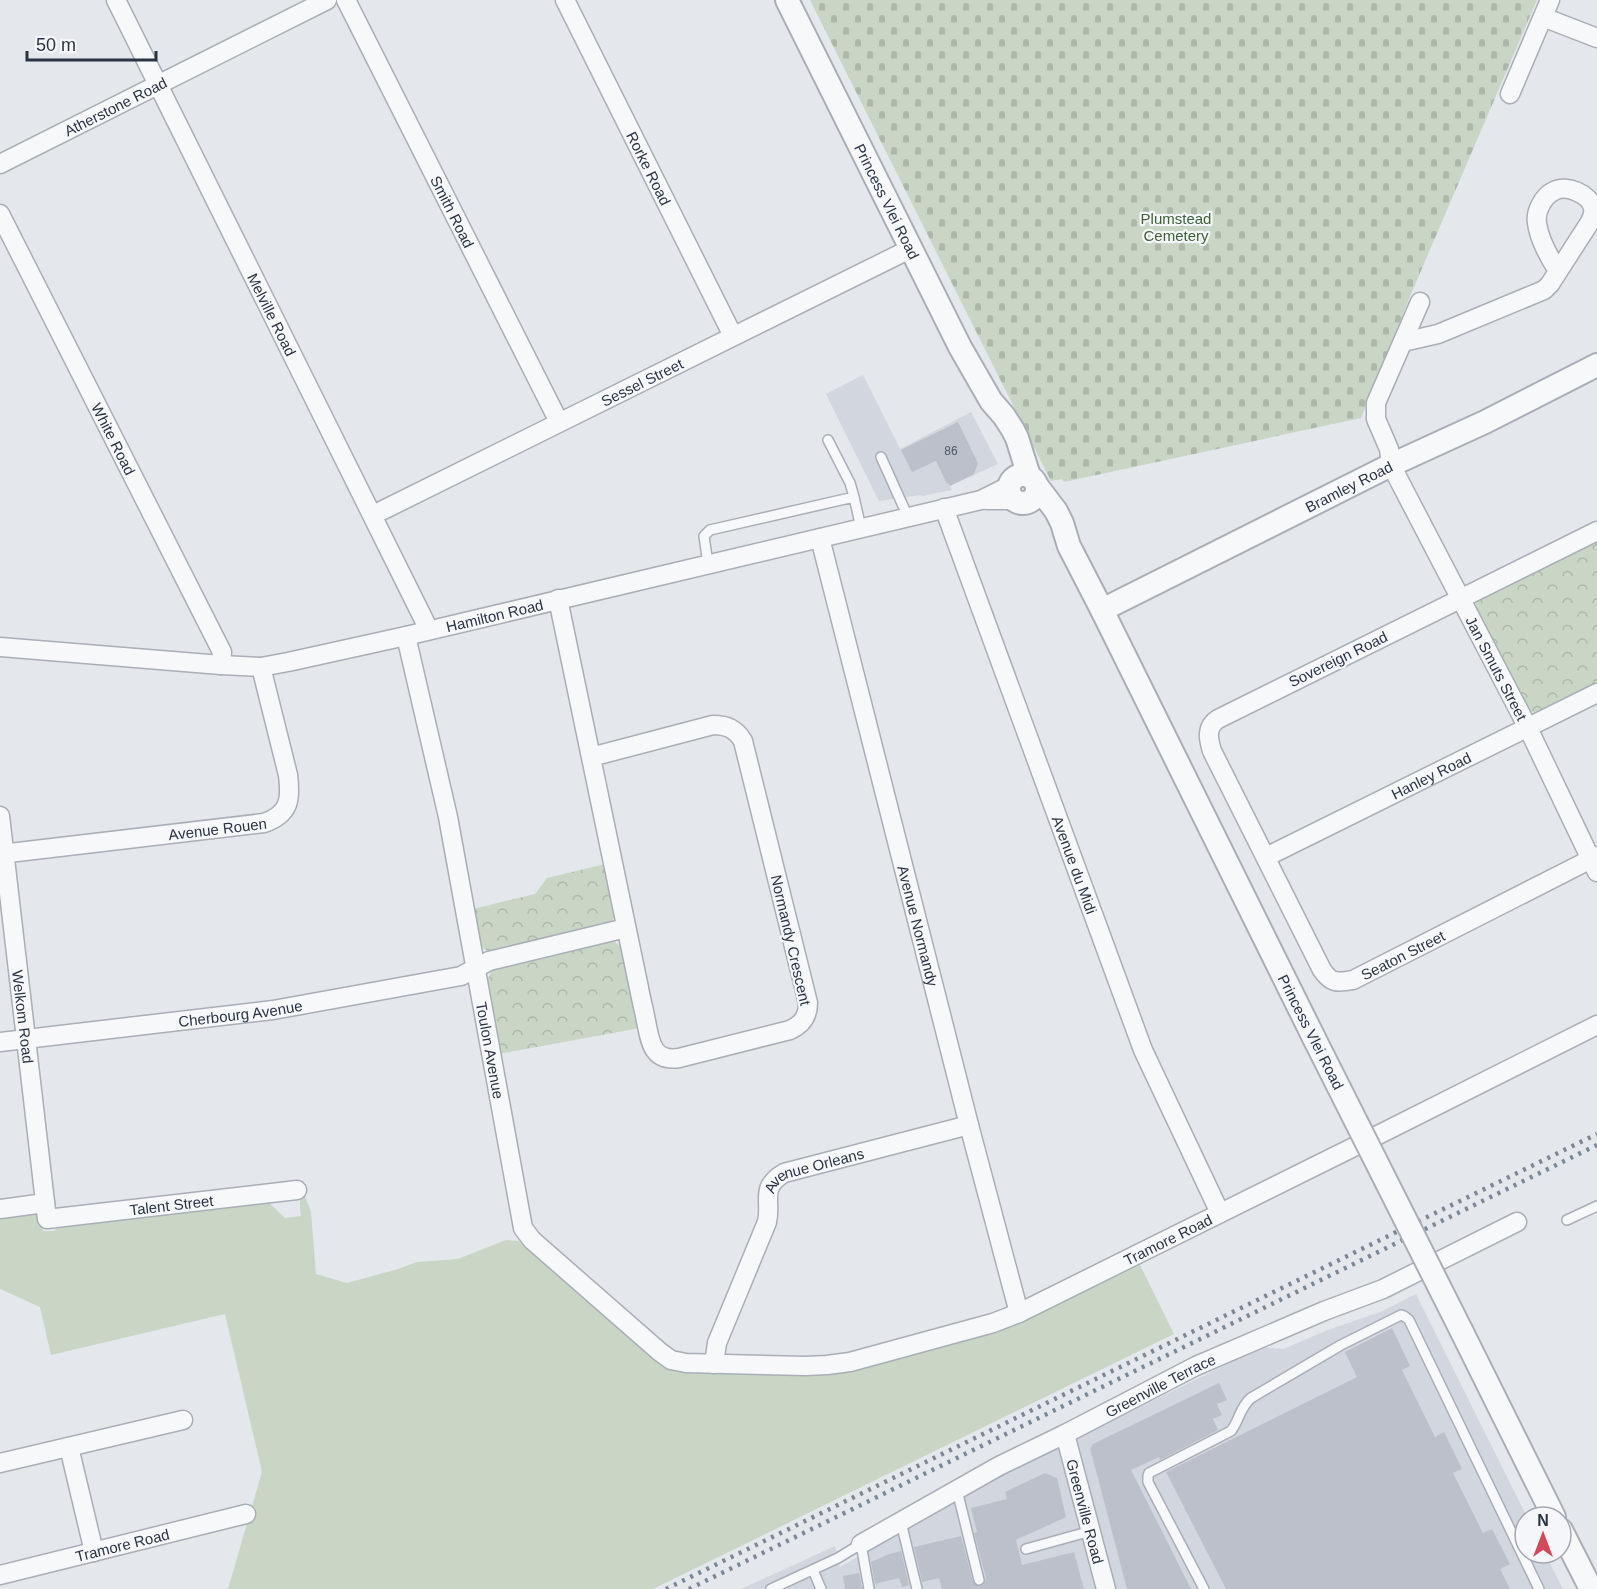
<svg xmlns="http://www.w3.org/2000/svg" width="1597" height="1589" viewBox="0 0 1597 1589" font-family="Arial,sans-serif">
<defs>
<pattern id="forest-crowns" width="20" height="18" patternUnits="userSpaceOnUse" patternTransform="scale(1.5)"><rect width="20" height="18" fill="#c9d6c5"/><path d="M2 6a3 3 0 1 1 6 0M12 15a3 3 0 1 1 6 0" fill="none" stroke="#adb8ab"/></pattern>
<pattern id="cemetery-stones" width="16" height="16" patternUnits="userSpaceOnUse" patternTransform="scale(1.5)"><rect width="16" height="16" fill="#c9d6c5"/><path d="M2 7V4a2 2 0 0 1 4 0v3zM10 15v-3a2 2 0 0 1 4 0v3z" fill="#adb8ab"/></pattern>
</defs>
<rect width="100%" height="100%" fill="#e4e7ec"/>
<path fill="#d2d6de" d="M 863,375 L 900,449 L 971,412 L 998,464 L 950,486 L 952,490 L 922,496 L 921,495 L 879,501 L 826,394 Z
M 1416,1294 L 1527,1517 L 1525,1517 L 1525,1553 L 1545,1553 L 1563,1589 L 741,1589 L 835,1546 L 840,1567 L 998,1477 L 1262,1347 L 1283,1349 L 1328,1330 L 1380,1312 Z"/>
<path fill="#c9d6c5" d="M 300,1193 L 304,1193 L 311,1212 L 316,1274 L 347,1283 L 398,1269 L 417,1262 L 458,1259 L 506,1240 L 519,1241 L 621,1327 L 665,1368 L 672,1371 L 808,1374 L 844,1370 L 1005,1328 L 1026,1320 L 1140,1265 L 1174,1334 L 653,1589 L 228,1589 L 262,1472 L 225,1314 L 51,1355 L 40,1307 L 0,1289 L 0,1214 L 35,1211 L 42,1218 L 43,1231 L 54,1231 L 63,1223 L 266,1200 L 285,1218 L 301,1216 L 300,1209 Z"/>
<path fill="url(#forest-crowns)" d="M 1597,538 L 1597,684 L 1541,711 L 1536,713 L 1526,710 L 1475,608 L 1477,600 Z
M 605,864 L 615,916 L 610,924 L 492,952 L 486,950 L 479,944 L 473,909 L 535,894 L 547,878 Z
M 607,941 L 613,941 L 622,947 L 640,1028 L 499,1054 L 487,981 L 491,972 L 495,969 Z"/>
<path fill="url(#cemetery-stones)" d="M 810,0 L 1537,0 L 1411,294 L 1361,418 L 1064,482 L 1062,479 L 1051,481 Z"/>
<path fill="#bbc0ca" d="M 958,422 L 978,463 L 974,474 L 950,486 L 948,483 L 947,484 L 936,461 L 912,472 L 901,450 Z
M 1392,1328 L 1410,1366 L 1402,1370 L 1435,1437 L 1444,1432 L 1462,1469 L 1453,1473 L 1483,1533 L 1492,1529 L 1510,1564 L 1500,1569 L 1510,1589 L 1226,1589 L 1166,1472 L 1357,1377 L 1345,1352 Z
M 1219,1383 L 1227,1400 L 1217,1404 L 1222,1415 L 1213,1419 L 1218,1430 L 1160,1460 L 1159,1457 L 1131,1470 L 1191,1589 L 1127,1589 L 1090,1448 L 1093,1444 Z
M 1045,1473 L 1057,1478 L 1066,1517 L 1016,1540 L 1022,1565 L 1074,1552 L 1084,1589 L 942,1589 L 939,1578 L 922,1582 L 914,1547 L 961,1536 L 973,1582 L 977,1586 L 983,1585 L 986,1578 L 974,1533 L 977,1532 L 971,1508 L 1007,1499 L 1005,1492 Z
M 901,1551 L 909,1585 L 902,1587 L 899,1578 L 875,1584 L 871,1562 L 889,1554 Z
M 859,1573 L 862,1589 L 845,1589 L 843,1576 Z"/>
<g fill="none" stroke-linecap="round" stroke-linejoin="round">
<g stroke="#a9aeb7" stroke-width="12">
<path id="service" d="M 828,440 L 850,483 L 854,497
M 881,457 L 908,517
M 708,564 L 704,536 L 710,530 L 854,497 L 861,528
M 1567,1220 L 1597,1206
M 957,1490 L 979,1580
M 901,1522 L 917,1589
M 1026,1549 L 1091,1531
M 813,1570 L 821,1589
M 771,1589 L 838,1558 L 861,1544 L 869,1589
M 1204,1589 L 1148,1482 L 1148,1476 L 1149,1473 L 1231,1431 C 1239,1421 1240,1407 1251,1398 L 1341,1345 L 1401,1315 L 1404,1316 L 1409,1320 L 1539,1589"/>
</g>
<g stroke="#a9aeb7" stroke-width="21">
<g id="minor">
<path id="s1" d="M 116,0 L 429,630"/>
<path id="s2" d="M 346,0 L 559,422"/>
<path id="s3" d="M 565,0 L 733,336"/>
<path d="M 1543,17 L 1597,38"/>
<path d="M 1510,94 L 1550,0"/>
<path id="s4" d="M 0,164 L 327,0"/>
<path id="s5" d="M 0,214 L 222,652 L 221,665"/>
<path id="s6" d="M 1420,302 L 1376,403 L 1376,419 L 1389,449 L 1391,465 L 1528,728 L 1597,872"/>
<path d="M 1403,342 L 1438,334 L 1544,290 L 1550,284 L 1590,222 C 1592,218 1594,213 1593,208 C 1590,194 1566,184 1554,191 C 1543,196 1535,212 1537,223 C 1539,240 1549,257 1558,271"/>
<path d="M 986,500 L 1015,500"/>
<path id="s7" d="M 944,508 L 1143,1050 L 1220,1213"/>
<path id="s8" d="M 373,515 L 912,248"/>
<path id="s9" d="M 1597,531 L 1218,719 C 1206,727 1208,738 1212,751 L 1322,970 C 1331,983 1337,983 1353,980 L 1597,856"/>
<path id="s10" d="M 820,538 L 969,1125 L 1019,1313"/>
<path d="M 558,599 L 639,988 C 641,999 644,1010 646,1021 C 650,1041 652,1062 679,1058 L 790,1030 C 803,1024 808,1016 808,1003 L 743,741 C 736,729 727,725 713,725 L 591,757"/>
<path id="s11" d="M 406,636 L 448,817 L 523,1228 L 532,1240 L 660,1352 L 671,1360 L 686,1363 L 806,1366 L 827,1365 L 850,1362 L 993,1323 L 1019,1313 L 1386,1131 L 1597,1025"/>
<path id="s12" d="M 0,647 L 221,665 L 261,667 L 288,662 L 406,636 L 981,500 L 1009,486"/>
<path id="s13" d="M 0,816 L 47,1219 L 297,1190"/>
<path id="s14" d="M 0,854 L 264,823 C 290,814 291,799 288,775 L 261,667"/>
<path id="s15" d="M 1266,857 L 1597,693"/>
<path id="s16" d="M 0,1042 L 273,1010 L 461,976 L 489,961 L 626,928"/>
<path d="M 0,1209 L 45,1203"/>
<path id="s17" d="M 714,1364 L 717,1343 L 767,1222 C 772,1201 759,1188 784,1173 L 969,1125"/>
<path id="s18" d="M 1065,1434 L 1106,1589"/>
<path d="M 69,1447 L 94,1552"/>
<path d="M 0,1463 L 183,1420"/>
<path id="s19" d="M 861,1544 L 999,1466 L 1065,1434 L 1196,1366 L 1324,1311 L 1383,1289 L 1517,1222"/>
<path id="s20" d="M 0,1575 L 246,1514"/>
</g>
</g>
<g stroke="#a9aeb7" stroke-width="26">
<g id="tertiary">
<path id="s21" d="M 787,0 L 960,347 L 991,401 L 1004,416 L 1013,430 L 1017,438 L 1029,476"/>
<circle cx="1023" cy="489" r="14"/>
<path d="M 1037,486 L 1056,511 L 1062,523 L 1069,546 L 1102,610 L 1314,1038"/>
<path id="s22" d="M 1102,610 L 1391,465 L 1485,422 L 1597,365"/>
<path d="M 1462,1332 L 1554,1517"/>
<path d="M 1561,1530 L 1591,1589"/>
</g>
</g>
<use href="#service" stroke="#f7f8fa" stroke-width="9"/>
<use href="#minor" stroke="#f7f8fa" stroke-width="18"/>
<use href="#tertiary" stroke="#f7f8fa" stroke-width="22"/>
<path stroke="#7d8696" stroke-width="4.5" stroke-dasharray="3 6" stroke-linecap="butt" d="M 666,1589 L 1597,1134
M 689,1589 L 1597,1145"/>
<g stroke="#a9aeb7" stroke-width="26" stroke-linecap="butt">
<path id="tertiary-bridge" d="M 1314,1038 L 1462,1332"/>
</g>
<use href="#tertiary-bridge" stroke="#f7f8fa" stroke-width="22"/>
</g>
<g text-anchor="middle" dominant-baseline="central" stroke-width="4.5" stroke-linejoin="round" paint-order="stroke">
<g font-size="12" fill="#4f5766">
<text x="951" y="451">86</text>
</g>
<g font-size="15" fill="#2b3445" stroke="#f4f6f9">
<text stroke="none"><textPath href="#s4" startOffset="129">Atherstone Road</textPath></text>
<text stroke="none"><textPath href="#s3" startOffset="188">Rorke Road</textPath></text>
<text stroke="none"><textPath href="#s21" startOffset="225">Princess Vlei Road</textPath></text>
<text stroke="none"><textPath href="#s2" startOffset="237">Smith Road</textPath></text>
<text stroke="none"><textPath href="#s1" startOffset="351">Melville Road</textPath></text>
<text stroke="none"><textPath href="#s8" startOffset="300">Sessel Street</textPath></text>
<text stroke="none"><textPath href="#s5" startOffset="252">White Road</textPath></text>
<text stroke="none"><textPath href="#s22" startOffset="276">Bramley Road</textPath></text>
<text stroke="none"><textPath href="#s12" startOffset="501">Hamilton Road</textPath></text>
<text transform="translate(1338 659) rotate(-26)">Sovereign Road</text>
<text stroke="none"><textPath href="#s6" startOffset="404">Jan Smuts Street</textPath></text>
<text stroke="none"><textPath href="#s15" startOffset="184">Hanley Road</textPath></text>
<text stroke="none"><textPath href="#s14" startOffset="219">Avenue Rouen</textPath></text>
<text stroke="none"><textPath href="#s7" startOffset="380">Avenue du Midi</textPath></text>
<text stroke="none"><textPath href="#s10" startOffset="400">Avenue Normandy</textPath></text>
<text transform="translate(791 940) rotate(77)">Normandy Crescent</text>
<text stroke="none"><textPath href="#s9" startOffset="795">Seaton Street</textPath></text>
<text stroke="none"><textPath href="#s16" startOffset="242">Cherbourg Avenue</textPath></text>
<text stroke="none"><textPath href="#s13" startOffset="202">Welkom Road</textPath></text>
<text transform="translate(1311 1032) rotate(63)">Princess Vlei Road</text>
<text stroke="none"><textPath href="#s11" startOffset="423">Toulon Avenue</textPath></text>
<text stroke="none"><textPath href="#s17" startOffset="236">Avenue Orleans</textPath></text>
<text stroke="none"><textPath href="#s13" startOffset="531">Talent Street</textPath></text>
<text stroke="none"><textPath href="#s11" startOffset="1324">Tramore Road</textPath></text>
<text stroke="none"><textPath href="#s19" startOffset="339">Greenville Terrace</textPath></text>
<text stroke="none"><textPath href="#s18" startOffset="80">Greenville Road</textPath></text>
<text stroke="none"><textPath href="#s20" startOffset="126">Tramore Road</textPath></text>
</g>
<g font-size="15" fill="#3f6138" stroke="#f4f6f9">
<text x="1176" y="218">Plumstead<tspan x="1176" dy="17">Cemetery</tspan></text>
</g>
</g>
<g transform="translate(1543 1535)"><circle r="28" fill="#f4f6f9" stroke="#a4a8b1" stroke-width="1.5"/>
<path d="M0-4.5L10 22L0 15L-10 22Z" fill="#d1495b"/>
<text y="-9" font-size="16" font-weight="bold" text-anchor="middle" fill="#2b3445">N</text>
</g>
<path d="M27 51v9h129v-9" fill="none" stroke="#2b3445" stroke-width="3"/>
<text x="36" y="51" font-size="18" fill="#2b3445" stroke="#f4f6f9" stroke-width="4.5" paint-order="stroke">50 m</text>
</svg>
